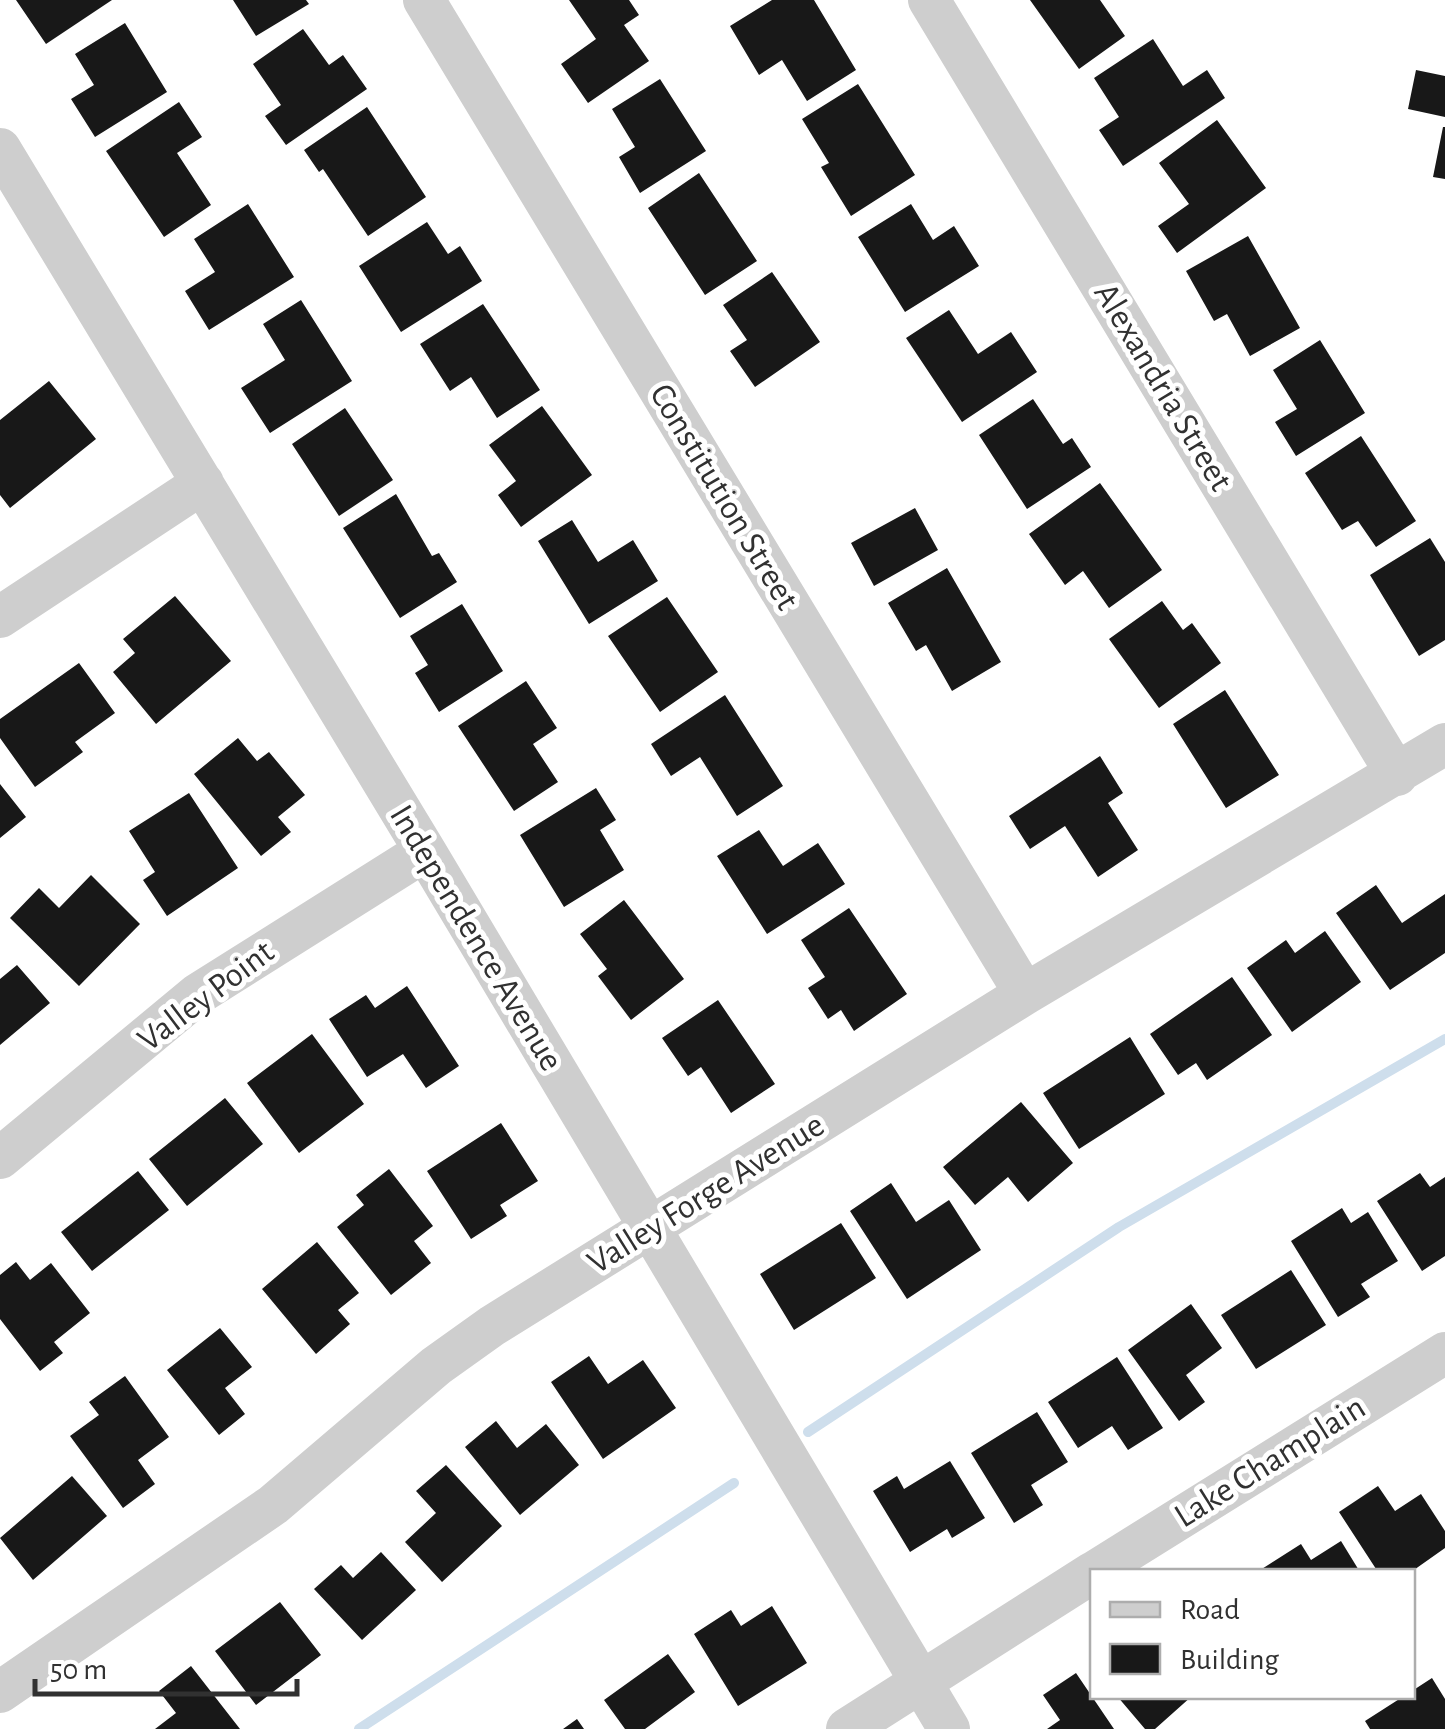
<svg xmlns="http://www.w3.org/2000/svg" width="1445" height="1729" viewBox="0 0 1445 1729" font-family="'Alegreya Sans',sans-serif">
<rect width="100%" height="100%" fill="#fff"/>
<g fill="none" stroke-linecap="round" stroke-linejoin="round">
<path stroke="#cedeec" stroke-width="10" d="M 808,1432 L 1119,1227 L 1445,1039
M 359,1729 L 734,1483"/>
</g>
<path fill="#181818" d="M 16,0 L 112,0 L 46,44 Z
M 233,0 L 306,0 L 309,4 L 256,36 Z
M 569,0 L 629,0 L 639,15 L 624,25 L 649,61 L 588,103 L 561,64 L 596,39 Z
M 772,0 L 814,0 L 856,70 L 807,101 L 782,60 L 759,75 L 730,26 Z
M 1030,0 L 1100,0 L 1125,36 L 1079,69 Z
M 125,23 L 167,92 L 95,137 L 71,99 L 94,85 L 75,54 Z
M 303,29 L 329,65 L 343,55 L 367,89 L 286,145 L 265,116 L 281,105 L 253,64 Z
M 1153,39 L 1183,86 L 1207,70 L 1225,98 L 1123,166 L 1099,130 L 1119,117 L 1094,78 Z
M 1416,70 L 1445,76 L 1445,117 L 1408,109 Z
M 660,79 L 706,151 L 640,193 L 619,157 L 635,147 L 612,109 Z
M 858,84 L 915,175 L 851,216 L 821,167 L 829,163 L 802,119 Z
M 179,102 L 202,137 L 177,153 L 211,205 L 164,237 L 106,151 Z
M 367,107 L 426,197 L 368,236 L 323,169 L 319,172 L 304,150 Z
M 1217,120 L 1266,188 L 1177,253 L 1158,226 L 1189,204 L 1159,163 Z
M 1443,127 L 1445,127 L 1445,179 L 1433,177 Z
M 699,173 L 757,261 L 705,295 L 648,208 Z
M 248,204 L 294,277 L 209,330 L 185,291 L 215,272 L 194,239 Z
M 911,204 L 933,240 L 954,226 L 979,266 L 905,312 L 858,237 Z
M 427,222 L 448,254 L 460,246 L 482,281 L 401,332 L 359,266 Z
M 1248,236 L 1300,328 L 1250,356 L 1227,314 L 1214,321 L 1186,271 Z
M 772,272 L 820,342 L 755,387 L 730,351 L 747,340 L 723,305 Z
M 301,300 L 352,381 L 270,433 L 241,388 L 285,360 L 263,324 Z
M 483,304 L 540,390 L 497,418 L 471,377 L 450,391 L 420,344 Z
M 949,310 L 978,354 L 1011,332 L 1037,372 L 962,422 L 906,338 Z
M 1320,340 L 1365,413 L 1296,456 L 1275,422 L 1297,409 L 1273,370 Z
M 49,381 L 96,439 L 10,508 L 0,495 L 0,420 Z
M 1033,399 L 1063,444 L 1072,438 L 1091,467 L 1027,509 L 979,435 Z
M 542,406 L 592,475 L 521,527 L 498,495 L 516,481 L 489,445 Z
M 345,408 L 393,480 L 339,516 L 292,444 Z
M 1361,436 L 1416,521 L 1376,547 L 1358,521 L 1342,530 L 1305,473 Z
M 1100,483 L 1162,570 L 1109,608 L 1083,571 L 1065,585 L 1029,534 Z
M 396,494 L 432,556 L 439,553 L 457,582 L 400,618 L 343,528 Z
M 915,508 L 938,550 L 874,586 L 851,543 Z
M 572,520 L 598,562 L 633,540 L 658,581 L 589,624 L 538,541 Z
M 1430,538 L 1445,562 L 1445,640 L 1419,656 L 1370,575 Z
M 947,568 L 1001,662 L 952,691 L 926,645 L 916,651 L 888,603 Z
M 175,596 L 231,661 L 156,724 L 113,672 L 135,653 L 123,639 Z
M 667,597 L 718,672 L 660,712 L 608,636 Z
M 1162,601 L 1183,630 L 1192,623 L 1221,663 L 1159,708 L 1109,639 Z
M 462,604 L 503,671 L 439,712 L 415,673 L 428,665 L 410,636 Z
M 79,663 L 115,713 L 75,742 L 83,752 L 35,787 L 0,738 L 0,719 Z
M 526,681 L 557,728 L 533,744 L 558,782 L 514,811 L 458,726 Z
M 1225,690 L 1279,775 L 1226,808 L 1173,724 Z
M 725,695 L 783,786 L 737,816 L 700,757 L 671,776 L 651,744 Z
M 238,738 L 257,761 L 269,752 L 305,795 L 278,817 L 291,832 L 261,856 L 194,774 Z
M 1100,756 L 1123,793 L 1108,803 L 1138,850 L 1098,877 L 1065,826 L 1030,849 L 1009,816 Z
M 0,784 L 26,817 L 0,838 Z
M 596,788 L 616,820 L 600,830 L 624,870 L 564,907 L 520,835 Z
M 189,793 L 238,868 L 167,916 L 143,880 L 155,872 L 129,831 Z
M 759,830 L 783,866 L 818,843 L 845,884 L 767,934 L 717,856 Z
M 91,875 L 140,924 L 79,986 L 10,918 L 39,888 L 59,908 Z
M 1376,885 L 1402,923 L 1445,894 L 1445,953 L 1390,990 L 1336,913 Z
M 624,900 L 684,979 L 631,1020 L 598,976 L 607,969 L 580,934 Z
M 849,908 L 907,994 L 854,1031 L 841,1010 L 828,1019 L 808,988 L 825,977 L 801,940 Z
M 1325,931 L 1361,982 L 1292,1032 L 1247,968 L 1286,940 L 1295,953 Z
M 17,965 L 50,1003 L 0,1045 L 0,979 Z
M 1232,977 L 1272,1035 L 1207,1080 L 1196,1063 L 1178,1075 L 1150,1034 Z
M 407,986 L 459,1066 L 426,1088 L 403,1054 L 367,1077 L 329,1019 L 366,995 L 375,1008 Z
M 718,1000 L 775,1084 L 731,1113 L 701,1067 L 688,1076 L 662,1038 Z
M 312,1034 L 364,1104 L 299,1153 L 247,1083 Z
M 1130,1037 L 1165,1094 L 1079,1149 L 1043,1093 Z
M 225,1098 L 263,1144 L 187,1206 L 149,1159 Z
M 1021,1102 L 1073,1163 L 1028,1202 L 1008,1177 L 975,1205 L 943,1167 Z
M 501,1123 L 538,1181 L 500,1205 L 507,1216 L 471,1239 L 427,1171 Z
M 389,1169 L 433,1226 L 414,1241 L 431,1263 L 391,1295 L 337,1227 L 364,1205 L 356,1195 Z
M 138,1171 L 169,1210 L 92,1271 L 61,1232 Z
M 1420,1173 L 1430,1187 L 1445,1177 L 1445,1256 L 1422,1271 L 1377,1201 Z
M 891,1183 L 916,1222 L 949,1200 L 981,1250 L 907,1299 L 850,1211 Z
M 1342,1208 L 1351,1223 L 1368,1212 L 1398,1261 L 1361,1284 L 1370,1297 L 1338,1317 L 1291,1241 Z
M 841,1223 L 876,1278 L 794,1330 L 760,1274 Z
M 317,1242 L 359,1293 L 338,1310 L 350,1324 L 316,1354 L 262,1289 Z
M 16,1262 L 30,1280 L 51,1263 L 90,1313 L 54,1342 L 63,1353 L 40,1371 L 0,1319 L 0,1275 Z
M 1291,1270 L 1326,1325 L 1256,1369 L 1221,1315 Z
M 1191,1304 L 1222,1348 L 1186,1375 L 1205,1402 L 1179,1421 L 1128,1350 Z
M 220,1328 L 252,1367 L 225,1388 L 245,1414 L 219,1435 L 167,1370 Z
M 589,1356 L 608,1384 L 643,1360 L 676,1408 L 603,1459 L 551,1382 Z
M 1117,1357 L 1163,1428 L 1128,1450 L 1112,1426 L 1078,1448 L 1048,1402 Z
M 125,1376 L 169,1437 L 138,1460 L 155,1484 L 123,1508 L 70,1436 L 99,1415 L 89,1402 Z
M 1037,1412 L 1068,1462 L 1031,1485 L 1043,1505 L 1014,1523 L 971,1453 Z
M 496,1421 L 517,1448 L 546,1424 L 579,1465 L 520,1515 L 465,1447 Z
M 950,1461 L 985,1518 L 952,1538 L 947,1529 L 910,1552 L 873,1491 L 897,1476 L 904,1489 Z
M 446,1465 L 502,1526 L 442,1582 L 405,1542 L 436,1513 L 416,1491 Z
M 72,1476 L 107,1516 L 33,1580 L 0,1538 Z
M 1378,1486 L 1395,1511 L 1421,1494 L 1445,1531 L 1445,1548 L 1411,1572 L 1378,1572 L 1339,1512 Z
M 1341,1541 L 1360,1572 L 1257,1572 L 1301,1544 L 1311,1560 Z
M 381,1552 L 416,1590 L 362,1640 L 314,1589 L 341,1565 L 353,1578 Z
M 280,1602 L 321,1655 L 256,1705 L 215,1651 Z
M 772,1606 L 807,1663 L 738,1706 L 694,1634 L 731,1610 L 741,1626 Z
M 668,1654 L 695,1692 L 645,1729 L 625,1729 L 604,1700 Z
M 191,1666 L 240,1729 L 155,1729 L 176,1713 L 159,1691 Z
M 1076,1673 L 1114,1729 L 1047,1729 L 1060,1720 L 1043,1695 Z
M 1432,1678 L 1445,1699 L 1445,1729 L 1370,1729 L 1365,1721 L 1404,1696 L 1412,1696 L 1412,1691 Z
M 1117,1696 L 1192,1696 L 1155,1729 L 1145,1729 Z
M 577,1719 L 584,1729 L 563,1729 Z"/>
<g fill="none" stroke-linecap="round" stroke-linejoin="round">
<path stroke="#cecece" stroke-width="42" d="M 424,0 L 1025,994
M 929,0 L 1397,775
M 0,149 L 425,851 L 949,1729
M 0,617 L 203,483
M 0,1158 L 198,994 L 425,851
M 1094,1572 L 1445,1353
M 0,1692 L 273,1505 L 436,1366 L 492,1326 L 1025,994 L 1445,744
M 847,1729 L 1092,1573"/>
</g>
<g text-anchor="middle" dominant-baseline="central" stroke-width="10" stroke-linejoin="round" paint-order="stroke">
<g font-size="35" fill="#313131" stroke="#fff">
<text transform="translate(1163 387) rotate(59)">Alexandria Street</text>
<text transform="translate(724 497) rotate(59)">Constitution Street</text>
<text transform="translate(476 938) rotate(59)">Independence Avenue</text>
<text transform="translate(206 996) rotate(-37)">Valley Point</text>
<text transform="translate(706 1194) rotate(-32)">Valley Forge Avenue</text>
<text transform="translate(1270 1462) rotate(-32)">Lake Champlain</text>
</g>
</g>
<rect x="1090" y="1569" width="325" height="130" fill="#ffffff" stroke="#adadad" stroke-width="2.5"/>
<rect x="1110" y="1602" width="50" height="15" fill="#cecece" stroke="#adadad" stroke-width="2.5"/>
<text x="1180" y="1619" font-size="30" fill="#313131">Road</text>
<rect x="1110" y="1644" width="50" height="30" fill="#181818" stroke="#adadad" stroke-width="2.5"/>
<text x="1180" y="1669" font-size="30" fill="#313131">Building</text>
<path d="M35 1679v15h262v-15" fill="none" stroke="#313131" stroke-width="5"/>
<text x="50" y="1679" font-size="30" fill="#313131" stroke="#ffffff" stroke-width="8" paint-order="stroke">50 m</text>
</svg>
